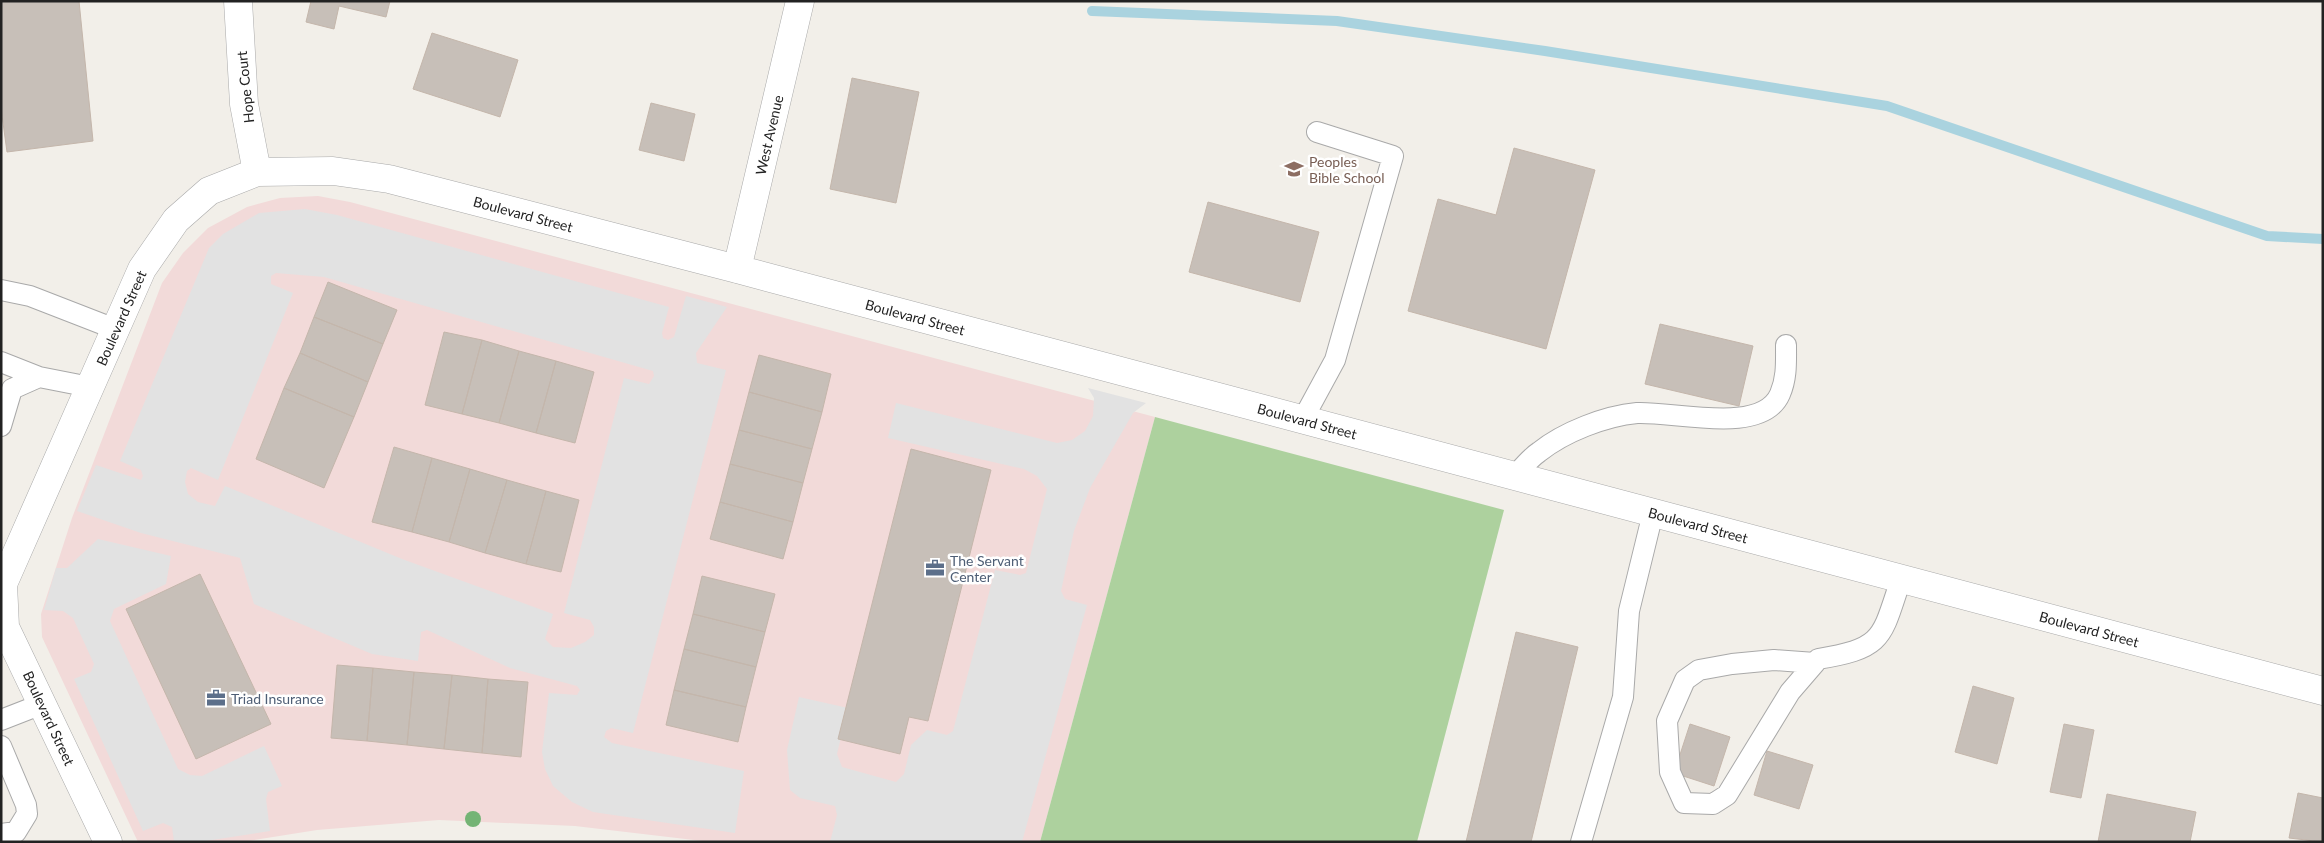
<svg xmlns="http://www.w3.org/2000/svg" width="2324" height="843" viewBox="0 0 2324 843" font-family="Lato,sans-serif">
<rect width="100%" height="100%" fill="#f2efe9"/>
<path fill="#f2dad9" d="M 318,196 L 350,202 L 1155,417 L 1040,842 L 711,842 L 575,826 L 439,820 L 317,830 L 242,842 L 138,842 L 42,637 L 41,614 L 72,518 L 162,283 L 183,253 L 208,228 L 247,207 L 280,198 Z"/>
<path fill="#add19e" d="M 1155,417 L 1504,510 L 1417,842 L 1040,842 Z"/>
<path fill="#e2e2e2" fill-rule="evenodd" d="M 305,209 L 337,215 L 669,307 L 662,333 L 663,338 L 668,340 L 674,337 L 686,296 L 727,307 L 696,353 L 697,363 L 726,370 L 633,733 L 611,728 L 606,731 L 604,737 L 612,743 L 744,771 L 735,833 L 593,812 L 572,802 L 553,786 L 545,769 L 542,752 L 549,693 L 577,695 L 580,690 L 577,686 L 510,668 L 427,630 L 421,632 L 418,661 L 372,654 L 254,604 L 240,558 L 141,533 L 77,511 L 96,465 L 141,480 L 143,476 L 141,470 L 120,461 L 209,248 L 223,234 L 259,213 ZM 276,273 L 324,277 L 653,371 L 654,376 L 649,384 L 624,378 L 564,613 L 590,620 L 594,627 L 594,635 L 585,642 L 571,648 L 553,647 L 545,639 L 553,614 L 402,559 L 225,486 L 215,506 L 198,502 L 188,494 L 185,482 L 187,471 L 191,468 L 218,480 L 293,293 L 271,284 L 271,276 Z
M 1088,388 L 1146,403 L 1133,413 L 1090,488 L 1074,531 L 1061,591 L 1065,599 L 1087,605 L 1022,842 L 830,842 L 837,815 L 835,806 L 800,798 L 790,790 L 787,750 L 799,697 L 848,708 L 837,754 L 842,767 L 896,782 L 904,774 L 911,745 L 927,730 L 947,735 L 953,731 L 995,570 L 1020,575 L 1026,573 L 1047,489 L 1037,476 L 1024,469 L 888,438 L 896,403 L 1057,443 L 1072,440 L 1085,431 L 1093,416 L 1094,398 Z
M 98,539 L 171,556 L 166,584 L 114,609 L 110,621 L 178,769 L 190,775 L 202,776 L 264,746 L 282,786 L 268,792 L 266,799 L 270,831 L 199,842 L 174,842 L 172,827 L 163,823 L 143,831 L 74,679 L 91,672 L 94,664 L 73,618 L 63,611 L 44,610 L 56,568 L 67,568 Z"/>
<g fill="none" stroke-linecap="round" stroke-linejoin="round">
<path stroke="#aad3df" stroke-width="10" d="M 1092,11 L 1337,21 L 1545,51 L 1887,106 L 2267,236 L 2323,239"/>
</g>
<path fill="#c7bfb8" stroke="#c4b6ab" d="M 1,1 L 79,1 L 93,141 L 7,152 L 1,108 Z
M 311,1 L 390,1 L 386,17 L 339,6 L 334,29 L 306,22 Z
M 432,33 L 518,60 L 500,117 L 413,89 Z
M 852,78 L 919,92 L 896,203 L 830,189 Z
M 651,103 L 695,114 L 684,161 L 639,150 Z
M 1514,148 L 1595,170 L 1546,349 L 1408,311 L 1438,199 L 1496,215 Z
M 1208,202 L 1319,232 L 1300,302 L 1189,272 Z
M 328,282 L 397,310 L 383,344 L 314,317 Z
M 314,317 L 383,344 L 368,382 L 300,353 Z
M 1660,324 L 1753,346 L 1739,406 L 1645,384 Z
M 444,332 L 482,340 L 462,414 L 425,405 Z
M 482,340 L 519,351 L 499,423 L 462,414 Z
M 519,351 L 556,361 L 536,433 L 499,423 Z
M 300,353 L 368,382 L 354,417 L 284,388 Z
M 759,355 L 831,374 L 822,412 L 749,392 Z
M 556,361 L 594,372 L 575,443 L 536,433 Z
M 284,388 L 354,417 L 324,488 L 256,459 Z
M 749,392 L 822,412 L 812,449 L 739,430 Z
M 739,430 L 812,449 L 803,483 L 730,464 Z
M 394,447 L 432,458 L 412,532 L 372,522 Z
M 911,449 L 991,470 L 928,721 L 909,717 L 900,754 L 838,739 Z
M 432,458 L 470,469 L 449,542 L 412,532 Z
M 730,464 L 803,483 L 793,522 L 720,502 Z
M 470,469 L 507,480 L 485,553 L 449,542 Z
M 507,480 L 546,491 L 526,564 L 485,553 Z
M 546,491 L 579,500 L 561,572 L 526,564 Z
M 720,502 L 793,522 L 783,559 L 710,539 Z
M 200,574 L 271,724 L 196,759 L 126,609 Z
M 702,576 L 775,594 L 765,632 L 693,614 Z
M 693,614 L 765,632 L 756,667 L 684,649 Z
M 1516,632 L 1578,647 L 1531,842 L 1466,842 Z
M 684,649 L 756,667 L 746,707 L 674,690 Z
M 337,665 L 373,668 L 367,741 L 331,738 Z
M 373,668 L 414,672 L 407,745 L 367,741 Z
M 414,672 L 452,675 L 444,749 L 407,745 Z
M 452,675 L 488,679 L 482,753 L 444,749 Z
M 488,679 L 528,682 L 521,757 L 482,753 Z
M 1973,686 L 2014,698 L 1997,764 L 1955,752 Z
M 674,690 L 746,707 L 738,742 L 666,725 Z
M 1690,724 L 1730,737 L 1714,786 L 1674,773 Z
M 2064,724 L 2094,730 L 2081,798 L 2050,792 Z
M 1767,751 L 1813,765 L 1799,809 L 1754,795 Z
M 2298,793 L 2323,798 L 2323,842 L 2289,838 Z
M 2107,794 L 2196,812 L 2190,842 L 2098,842 Z"/>
<g fill="none" stroke-linecap="round" stroke-linejoin="round">
<g stroke="#a9a9a9" stroke-width="22">
<path id="lane" d="M 1,290 L 30,296 L 115,329
M 1,362 L 39,377
M 1303,419 L 1335,360 L 1393,156 L 1317,132
M 1,426 L 12,389 L 39,377 L 90,387
M 1515,476 C 1522,468 1530,458 1539,452 C 1564,432 1605,416 1637,413 C 1674,411 1762,436 1780,394 C 1787,378 1786,362 1786,345
M 1815,663 L 1774,660 L 1732,664 L 1699,670 L 1685,680 L 1667,721 L 1670,772 L 1684,803 L 1713,804 L 1727,795 L 1790,692 L 1815,663 L 1818,659 C 1884,648 1881,639 1901,579
M 1,720 L 42,704
M 1,746 L 26,805 L 27,814 L 16,832 L 1,834
M 1581,842 L 1623,697 L 1629,611 L 1653,513"/>
</g>
<g stroke="#a9a9a9" stroke-width="29">
<path id="street" d="M 238,1 L 244,104 L 257,172
M 737,269 L 800,1
M 108,842 L 5,627 L 3,584 L 142,269 L 176,220 L 209,191 L 257,172 L 333,171 L 389,179 L 737,269 L 2323,691"/>
</g>
<use href="#lane" stroke="#fff" stroke-width="20"/>
<use href="#street" stroke="#fff" stroke-width="28"/>
</g>
<circle fill="#74b475" cx="473" cy="819" r="8"/>
<defs>
<g id="school-bare" transform="scale(1.5)"><path d="M0-5L7-2L0 1L-7-2ZM-4 1L0 2.5L4 1V4Q0 6-4 4Z" fill="#8d6e63" stroke="#fff" stroke-width="2.5" paint-order="stroke"/></g>
<g id="office-bare" transform="scale(1.5)"><path d="M-6-3h4V-5.5h4V-3h4V5H-6ZM-1-4.5V-3h2v-1.5ZM-6 0V1H6V0Z" fill="#5c6f8a" stroke="#fff" stroke-width="2.5" paint-order="stroke"/></g>
</defs>
<g fill-rule="evenodd">
<use href="#school-bare" x="1294" y="169"/>
<use href="#office-bare" x="935" y="568"/>
<use href="#office-bare" x="216" y="698"/>
</g>
<g text-anchor="middle" dominant-baseline="central" stroke-width="5" stroke-linejoin="round" paint-order="stroke">
<g font-size="14" fill="#222" stroke="#fff">
<text transform="translate(245 87) rotate(-96)">Hope Court</text>
<text transform="translate(769 135) rotate(-77)">West Avenue</text>
<text transform="translate(523 214) rotate(15)">Boulevard Street</text>
<text transform="translate(915 317) rotate(15)">Boulevard Street</text>
<text transform="translate(121 318) rotate(-66)">Boulevard Street</text>
<text transform="translate(1307 421) rotate(15)">Boulevard Street</text>
<text transform="translate(1698 525) rotate(15)">Boulevard Street</text>
<text transform="translate(2089 629) rotate(15)">Boulevard Street</text>
<text transform="translate(49 718) rotate(65)">Boulevard Street</text>
</g>
<g font-size="14" fill="#785e54" stroke="#fff" text-anchor="start">
<text x="1309" y="161">Peoples<tspan x="1309" dy="16">Bible School</tspan></text>
</g>
<g font-size="14" fill="#4e5e75" stroke="#fff" text-anchor="start">
<text x="950" y="560">The Servant<tspan x="950" dy="16">Center</tspan></text>
<text x="231" y="698">Triad Insurance</text>
</g>
</g>
<rect width="2324" height="843" fill="none" stroke="#222222" stroke-width="5"/>
</svg>
